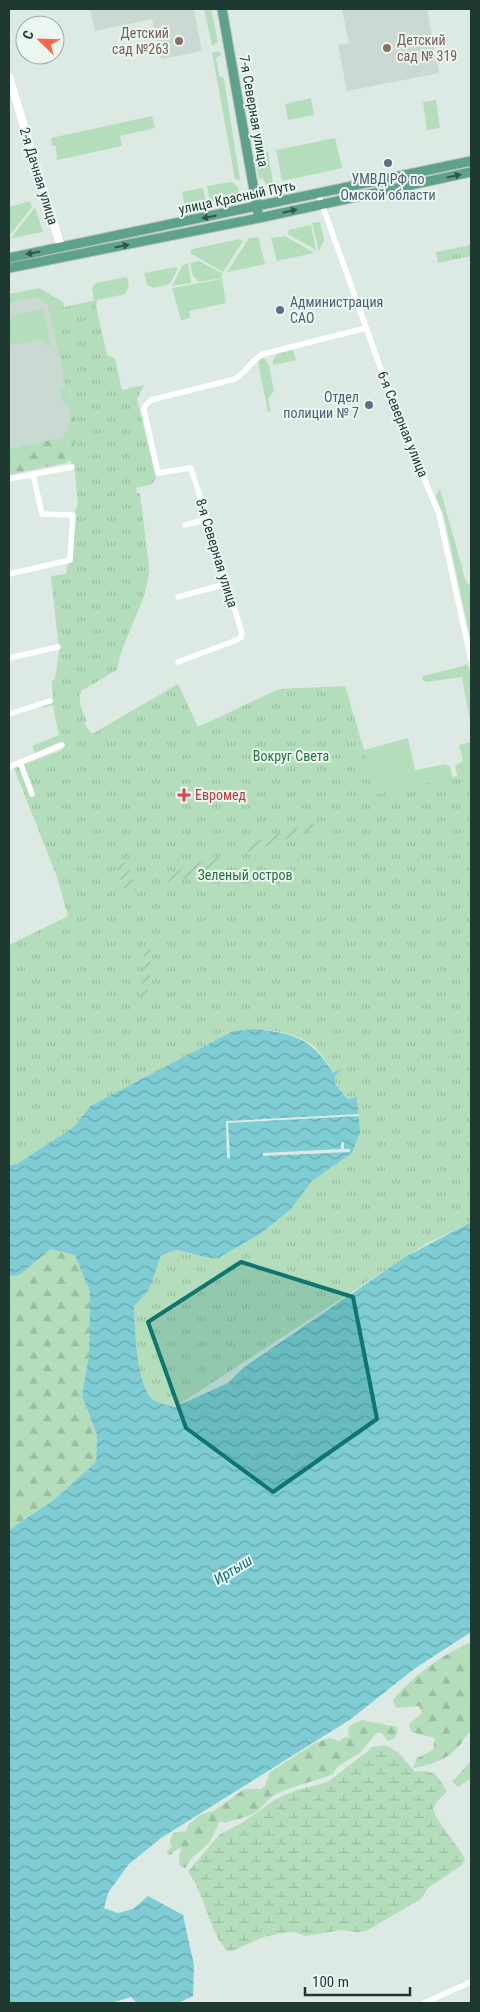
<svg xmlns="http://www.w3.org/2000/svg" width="480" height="2012" viewBox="0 0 480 2012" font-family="'Roboto Condensed',sans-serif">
<defs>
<pattern id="forest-firs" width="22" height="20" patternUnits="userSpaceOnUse" patternTransform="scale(1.25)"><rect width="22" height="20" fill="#b3ddbb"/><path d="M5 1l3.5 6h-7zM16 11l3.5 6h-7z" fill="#9abea1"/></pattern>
<pattern id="wetland-marsh" width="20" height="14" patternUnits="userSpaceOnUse" patternTransform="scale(1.25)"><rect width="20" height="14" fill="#b3ddbb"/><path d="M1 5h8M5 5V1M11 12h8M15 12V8" fill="none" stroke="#9abea1"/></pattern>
<pattern id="park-tufts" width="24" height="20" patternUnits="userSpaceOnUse" patternTransform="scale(1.25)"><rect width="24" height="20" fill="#b3ddbb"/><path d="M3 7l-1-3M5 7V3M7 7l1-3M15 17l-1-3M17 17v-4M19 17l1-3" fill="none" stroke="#9abea1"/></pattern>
<pattern id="garden-furrows" width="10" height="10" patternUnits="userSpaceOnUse" patternTransform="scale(1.25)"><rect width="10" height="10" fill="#b3ddbb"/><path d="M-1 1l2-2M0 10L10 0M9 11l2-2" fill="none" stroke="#9abea1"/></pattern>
<pattern id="water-waves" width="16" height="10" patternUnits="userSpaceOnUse" patternTransform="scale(1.25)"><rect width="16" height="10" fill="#7fcdd4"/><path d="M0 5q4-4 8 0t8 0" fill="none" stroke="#67a7ac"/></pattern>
</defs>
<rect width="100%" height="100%" fill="#dceae3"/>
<path fill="#cad9d1" d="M 90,9 L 194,9 L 202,51 L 161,59 L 152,19 L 95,31 Z
M 342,9 L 427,9 L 439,73 L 347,91 L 338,45 L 349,43 Z
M 35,292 L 53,302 L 57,348 L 65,388 L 70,388 L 77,434 L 70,460 L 66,463 L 9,475 L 9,298 Z"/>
<path fill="#b3ddbb" d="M 204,9 L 211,9 L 218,42 L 212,46 Z
M 219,51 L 221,55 L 216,58 L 219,75 L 224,79 L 240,180 L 235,179 L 212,53 Z
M 311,98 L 314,115 L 288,120 L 285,104 Z
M 436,100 L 440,128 L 427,130 L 423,102 Z
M 152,116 L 155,128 L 120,136 L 122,146 L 57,160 L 56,146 L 52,146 L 51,138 Z
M 335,138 L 342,168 L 282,181 L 276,150 Z
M 268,152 L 273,184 L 267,185 L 262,178 L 259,179 L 254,154 Z
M 231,182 L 238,187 L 239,191 L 236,196 L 210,202 L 207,186 Z
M 203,188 L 206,202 L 185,206 L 182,192 Z
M 30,201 L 32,207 L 9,236 L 9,207 Z
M 35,207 L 43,232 L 11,238 Z
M 320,222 L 324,240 L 319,251 L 312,223 Z
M 311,225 L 316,250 L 288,234 L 289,230 Z
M 285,236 L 314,253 L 277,261 L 271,238 Z
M 258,237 L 265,264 L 227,272 L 249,238 Z
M 240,239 L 243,241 L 223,272 L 190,253 L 192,249 Z
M 199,261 L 222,273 L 222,278 L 199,282 L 193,276 L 190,263 Z
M 188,263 L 191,283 L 172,286 L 182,266 Z
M 176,267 L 178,268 L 170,284 L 154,288 L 147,285 L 144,273 Z
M 127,277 L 129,286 L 125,294 L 94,301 L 92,288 L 96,283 Z
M 222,279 L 226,303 L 189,311 L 190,318 L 181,320 L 172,288 Z
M 39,288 L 63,302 L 70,342 L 57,347 L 48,305 L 35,297 L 9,303 L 9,294 Z
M 43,309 L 51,347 L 40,340 L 9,345 L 9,317 Z
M 293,350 L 296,360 L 273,365 L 273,360 L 277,354 Z
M 264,358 L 269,365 L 274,391 L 268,399 L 271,411 L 268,412 L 258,362 L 259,359 Z
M 440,489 L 466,582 L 471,586 L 471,642 L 444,516 L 436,496 Z
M 465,664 L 468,665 L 471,678 L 471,727 L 462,677 L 426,682 L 422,679 L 423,676 L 464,666 Z
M 55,701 L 64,740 L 35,753 L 32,746 L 59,735 L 53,705 L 42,708 L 42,705 Z
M 408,738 L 415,770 L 446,764 L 450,767 L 454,783 L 373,808 L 364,750 Z
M 471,742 L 471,782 L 459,782 L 455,766 L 463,761 L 459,745 Z"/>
<path fill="url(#forest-firs)" d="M 67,389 C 72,392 77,427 77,434 C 76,442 73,458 66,463 L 9,474 L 9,449 L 61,438 C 71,429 71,417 69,405 L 63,402 L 60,390 Z
M 51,1249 L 75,1254 L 90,1292 L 89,1354 L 82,1396 L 97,1435 L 96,1462 L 55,1499 L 9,1530 L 9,1276 L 19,1274 Z
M 471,1642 L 471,1731 C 465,1735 464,1741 459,1746 C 448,1759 429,1766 413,1768 L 417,1758 L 433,1750 L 435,1738 L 411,1732 L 409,1724 L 422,1713 L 419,1706 L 396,1708 L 393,1700 C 415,1674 440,1656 471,1642 Z
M 362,1720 L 397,1727 L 398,1732 L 393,1739 L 388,1741 L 382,1733 L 376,1733 L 361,1752 L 337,1767 L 333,1774 C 315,1781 296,1785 278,1793 C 269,1797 264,1805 257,1811 C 246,1819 236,1818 225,1823 L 220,1821 L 209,1843 L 192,1858 L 185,1868 L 180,1866 L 179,1855 L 182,1849 L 179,1848 L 170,1855 L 166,1853 L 172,1846 L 170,1841 L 173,1833 L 186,1831 L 189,1824 L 200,1815 L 214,1811 L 244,1789 L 261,1789 L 265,1786 L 270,1772 L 315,1743 L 330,1738 L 339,1741 L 345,1737 L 350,1738 L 348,1733 L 349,1726 Z
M 471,1761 L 471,1778 L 458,1787 L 452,1782 Z"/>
<path fill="url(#wetland-marsh)" d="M 385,1745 L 399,1753 L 415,1772 C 436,1770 437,1775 447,1792 L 437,1801 L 433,1809 C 440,1828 455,1840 465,1859 L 462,1865 L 428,1888 L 421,1899 L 366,1931 L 358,1932 L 341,1930 L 305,1936 L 295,1932 L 283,1933 L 263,1937 L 232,1951 L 227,1951 C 208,1929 206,1896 188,1872 L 191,1868 L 220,1834 L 242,1823 L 276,1799 L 297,1790 L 328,1782 L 373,1747 Z"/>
<path fill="url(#park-tufts)" d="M 471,245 L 471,256 L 438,263 L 436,252 Z
M 97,300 L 96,306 L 107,355 L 115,359 L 122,390 L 144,385 L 137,399 L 156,478 L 152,484 L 136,488 L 137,493 L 140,493 L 149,567 C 149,601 123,634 117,670 L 81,691 C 77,702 83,712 87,721 L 84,723 L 92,734 L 178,684 L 198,727 L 279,689 L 345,686 L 377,794 L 471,773 L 471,1222 L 424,1245 L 175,1407 C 168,1405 158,1404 152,1399 C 136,1383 135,1329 134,1306 L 149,1290 L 160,1255 L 175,1250 L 209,1258 L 217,1258 L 237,1247 L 260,1234 L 291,1209 L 312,1181 L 352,1153 L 358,1104 L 357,1097 L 347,1099 L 335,1082 L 335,1076 L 341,1070 L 333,1073 C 329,1066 325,1059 320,1053 C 301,1029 260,1028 233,1031 L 90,1106 L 75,1126 L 17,1164 L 9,1165 L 9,945 L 68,916 L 57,877 L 14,768 L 62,750 L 53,705 L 52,680 L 55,679 L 59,651 L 51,576 L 66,574 L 67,566 L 71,562 L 75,511 L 78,504 L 75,472 L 70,460 L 77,434 L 70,388 L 65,389 L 57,347 L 63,345 L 55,309 Z"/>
<path fill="url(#garden-furrows)" d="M 311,823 L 317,825 L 313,830 L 249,852 L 247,851 L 250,843 Z
M 221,854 L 228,860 L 172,884 L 159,878 Z
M 127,862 L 137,890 L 126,893 L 116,866 Z
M 150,949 L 152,951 L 147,999 L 143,1001 L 140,998 L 144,954 L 146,950 Z"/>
<path fill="url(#water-waves)" d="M 256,1029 C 296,1034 311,1038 333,1073 L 342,1069 L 335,1076 L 335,1083 L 347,1099 L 357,1097 L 360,1132 L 352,1153 L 312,1181 L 291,1209 L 260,1234 L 218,1258 L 209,1258 L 176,1250 L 161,1255 L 149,1290 L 134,1306 C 135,1328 136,1383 152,1399 C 157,1403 168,1405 175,1407 L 228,1383 L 243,1368 L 405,1257 L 471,1222 L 471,1632 L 414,1669 L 351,1719 L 161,1838 L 129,1864 L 108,1893 L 104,1908 L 118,1913 L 133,1909 L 148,1896 L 183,1915 L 194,1965 L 193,1996 L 178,2003 L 137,2003 L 131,1997 L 111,2003 L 9,2003 L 9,1530 L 55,1499 L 96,1462 L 97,1435 L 82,1396 L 89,1354 L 90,1292 L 75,1255 L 51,1249 L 19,1275 L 9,1276 L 9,1165 L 17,1164 L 75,1126 L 90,1106 L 233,1031 Z"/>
<path fill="#dceae3" d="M 359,1114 L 359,1116 L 228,1123 L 230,1158 L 227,1158 L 226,1121 Z
M 341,1142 L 344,1142 L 344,1149 L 350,1149 L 350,1152 L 263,1156 L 263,1153 L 341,1149 Z"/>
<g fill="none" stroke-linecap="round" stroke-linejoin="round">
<g stroke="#bbc4c1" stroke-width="11">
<path id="primary" d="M 222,9 L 258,213
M 9,258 L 471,161
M 9,268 L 259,218 L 471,172"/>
</g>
<path stroke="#fff" stroke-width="5.5" d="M 318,193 L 397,414 L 439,514 L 471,660
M 9,479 L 72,467
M 185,525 L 208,519
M 9,574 L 70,560 L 73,515 L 42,514 L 33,474
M 178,597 L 226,584
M 9,658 L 58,647
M 178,662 L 237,640 L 241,637 L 242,633 L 191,468 L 158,473 L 144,410 L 145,406 L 151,400 L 235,379 C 246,372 251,361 263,354 L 366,328
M 9,714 L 50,701
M 20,762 L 32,794
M 9,767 L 62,745
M 424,2003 L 471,1982"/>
<path stroke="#fff" stroke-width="8" d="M 9,77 L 61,247"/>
<use href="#primary" stroke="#5ea28b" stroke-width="9"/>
</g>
<defs><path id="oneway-solid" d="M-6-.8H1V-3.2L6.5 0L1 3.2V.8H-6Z" transform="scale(1.25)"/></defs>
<g fill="#30584b">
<use href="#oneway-solid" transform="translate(454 176) rotate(-12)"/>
<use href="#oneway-solid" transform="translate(290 211) rotate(-13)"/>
<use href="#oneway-solid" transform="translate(209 217) rotate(169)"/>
<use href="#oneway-solid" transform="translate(122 246) rotate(-11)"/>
<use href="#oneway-solid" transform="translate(33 253) rotate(169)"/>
</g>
<path fill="#0f766e" fill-opacity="0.2" stroke="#0f766e" stroke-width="4" stroke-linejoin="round" d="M 241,1262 L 353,1297 L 377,1419 L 273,1492 L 186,1428 L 148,1322 Z"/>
<g fill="#8d6e63" stroke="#ecf6f1" stroke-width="2">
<circle cx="179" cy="41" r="5"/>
<circle cx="387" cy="48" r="5"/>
</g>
<g fill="#5c6f8a" stroke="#ecf6f1" stroke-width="2">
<circle cx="388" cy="163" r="5"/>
<circle cx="280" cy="310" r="5"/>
<circle cx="369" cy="405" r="5"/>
</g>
<path fill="#e0444e" stroke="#ecf6f1" stroke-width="2" d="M181.5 787.5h5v5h5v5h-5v5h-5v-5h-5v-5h5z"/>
<g text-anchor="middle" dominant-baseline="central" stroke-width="4" stroke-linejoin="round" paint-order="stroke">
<g font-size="14" fill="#785e54" stroke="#ecf6f1" text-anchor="end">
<text x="169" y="33">Детский<tspan x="169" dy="16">сад №263</tspan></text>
<text x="397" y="40" text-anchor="start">Детский<tspan x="397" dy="16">сад № 319</tspan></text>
</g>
<g font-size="14" fill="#1d3930" stroke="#ecf6f1">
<text transform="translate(254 111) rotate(80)">7-я Северная улица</text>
<text transform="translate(39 176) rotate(73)">2-я Дачная улица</text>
<text transform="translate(237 197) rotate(-12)">улица Красный Путь</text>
<text transform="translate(403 424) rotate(68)">6-я Северная улица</text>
<text transform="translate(217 553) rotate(73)">8-я Северная улица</text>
</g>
<g font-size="14" fill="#4e5e75" stroke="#ecf6f1">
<text x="388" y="179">УМВД РФ по<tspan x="388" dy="16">Омской области</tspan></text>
<text x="290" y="302" text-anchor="start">Администрация<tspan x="290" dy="16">САО</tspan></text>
<text x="359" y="397" text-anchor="end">Отдел<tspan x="359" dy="16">полиции № 7</tspan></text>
</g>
<g font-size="14" fill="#26723d" stroke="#ecf6f1">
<text x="291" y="756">Вокруг Света</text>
<text x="245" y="875">Зеленый остров</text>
</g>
<g font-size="14" fill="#be3a42" stroke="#ecf6f1" text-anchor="start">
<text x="195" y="795">Евромед</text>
</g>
<g font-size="15" font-style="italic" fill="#156f78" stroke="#ecf6f1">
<text transform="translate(233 1570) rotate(-32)">Иртыш</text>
</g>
</g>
<rect width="480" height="2012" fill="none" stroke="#1d3930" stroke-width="20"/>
<g transform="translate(40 40) rotate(293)"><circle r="24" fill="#ecf6f1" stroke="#99aaa4"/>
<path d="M0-4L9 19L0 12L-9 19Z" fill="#fb6749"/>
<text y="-8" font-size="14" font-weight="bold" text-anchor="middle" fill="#1d3930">С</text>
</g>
<path d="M305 1987v8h105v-8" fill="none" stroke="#1d3930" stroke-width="2.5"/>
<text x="312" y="1987" font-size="15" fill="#1d3930" stroke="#ecf6f1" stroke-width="4" paint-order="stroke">100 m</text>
</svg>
